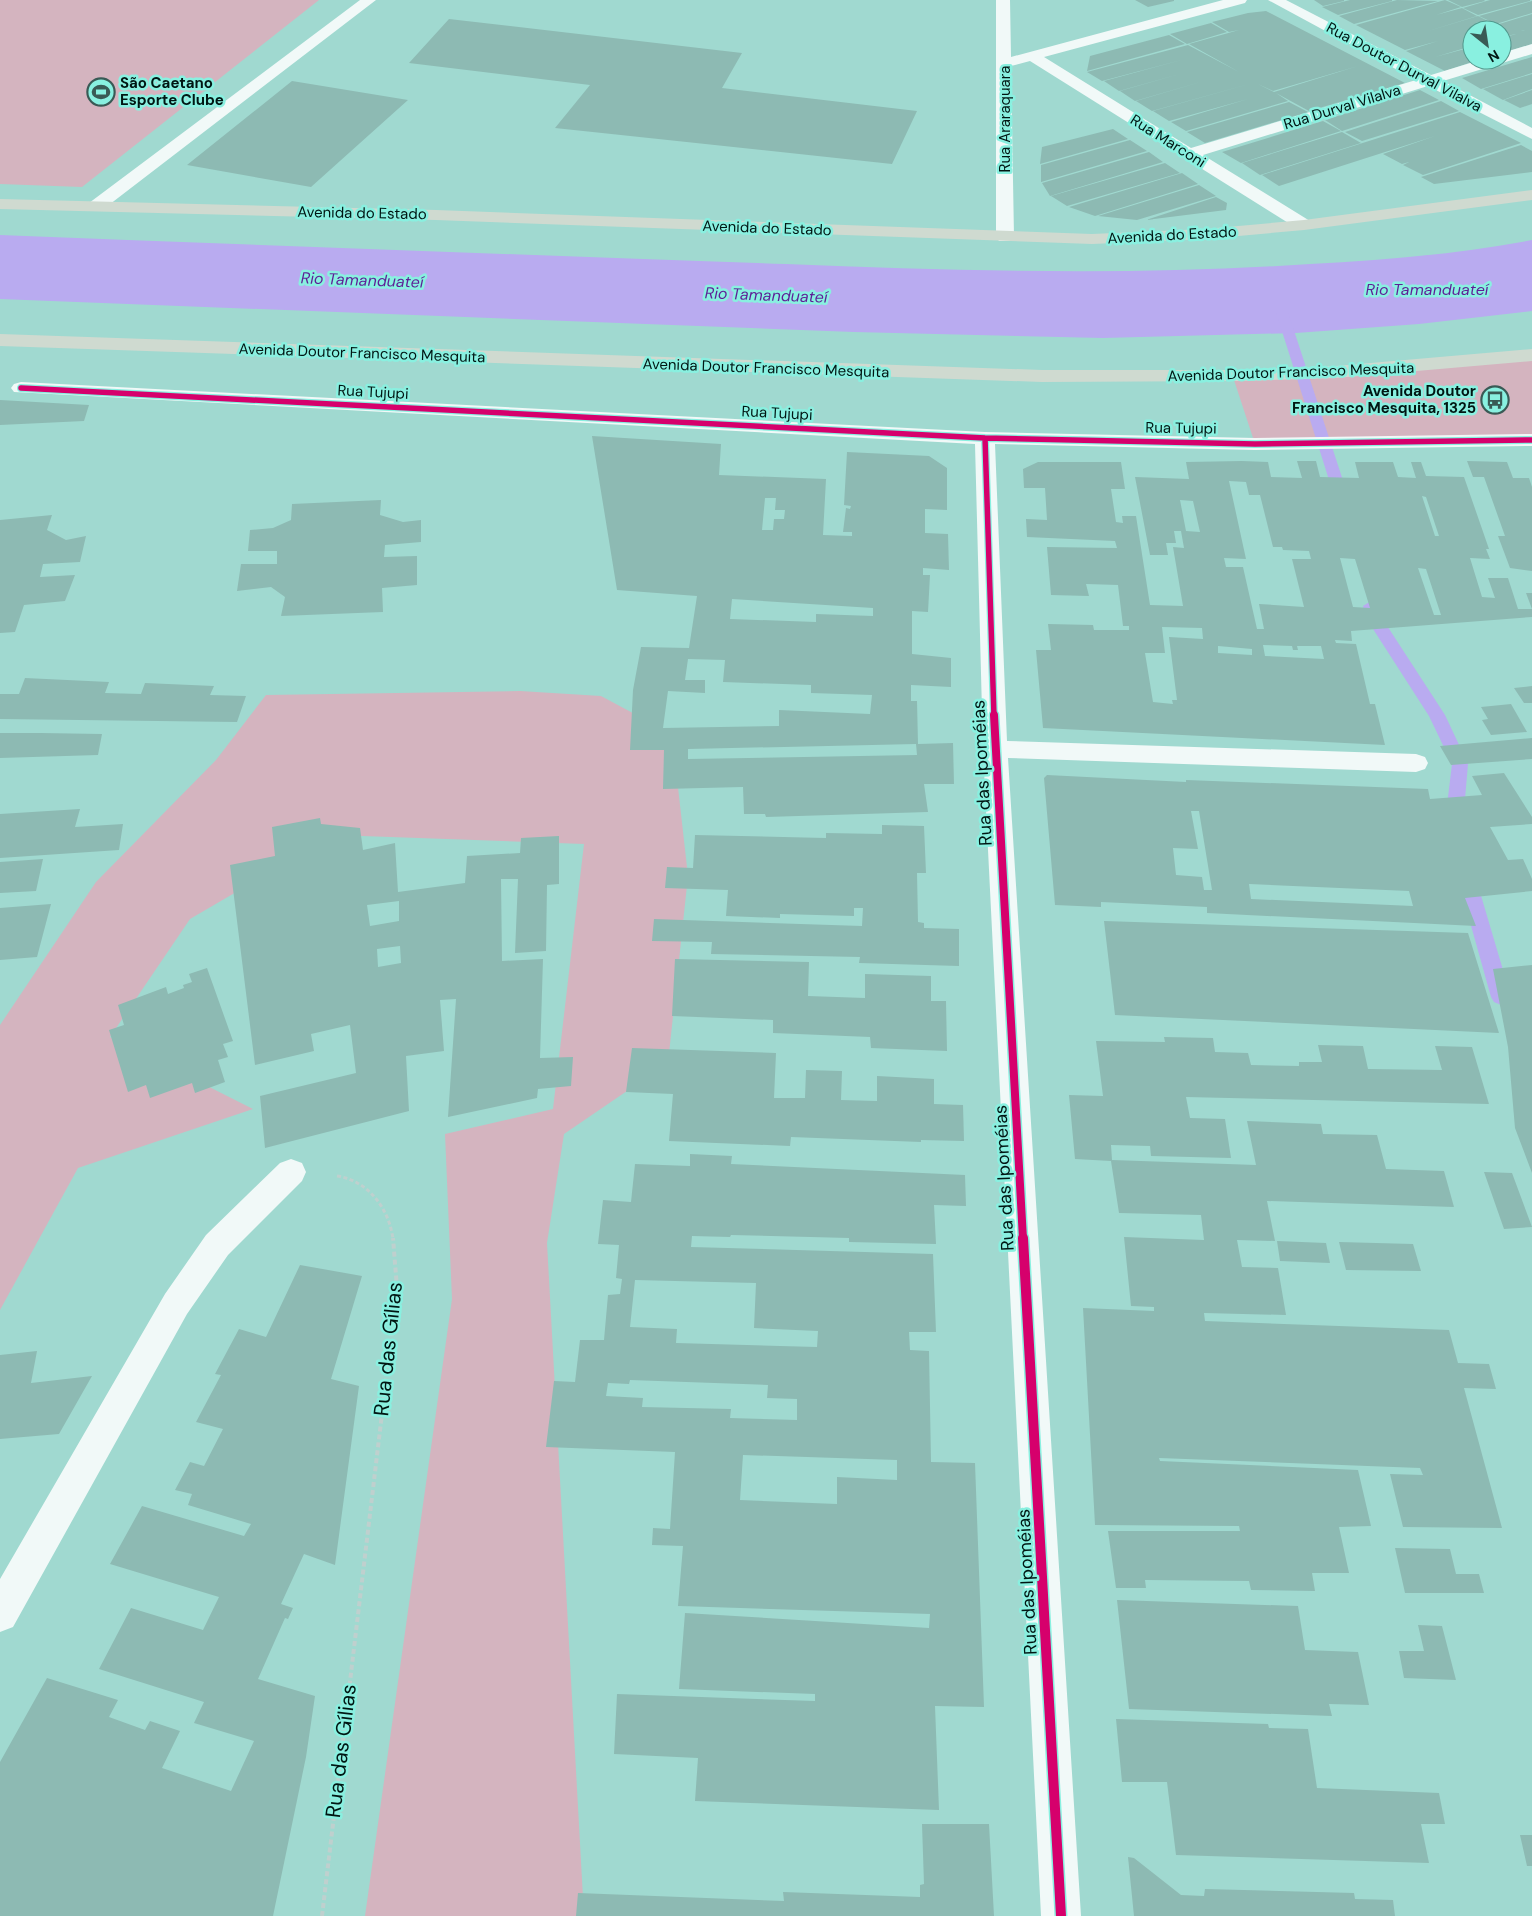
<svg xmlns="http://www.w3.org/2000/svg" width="1532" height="1916" viewBox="0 0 1532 1916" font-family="'DM Sans',sans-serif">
<rect width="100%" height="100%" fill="#a0d9d0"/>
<path fill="#d4b4bf" d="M 0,0 L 319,0 L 82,187 L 0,184 Z
M 1532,355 L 1532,440 L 1255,444 L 1233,377 Z
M 520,691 L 601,696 L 672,734 L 688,876 L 668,1063 L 564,1134 L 547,1243 L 584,1916 L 365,1916 L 452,1299 L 445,1134 L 553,1109 L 584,844 L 334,835 L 190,919 L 110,1037 L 253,1109 L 78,1168 L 0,1310 L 0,1025 L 96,882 L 216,760 L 266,695 Z"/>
<path fill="#b9abf0" d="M 0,235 C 262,245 524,255 786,264 C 960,271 1135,276 1310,264 C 1384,260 1459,254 1532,240 L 1532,311 L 1419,324 L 1296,333 L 1103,338 L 854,332 L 0,299 Z"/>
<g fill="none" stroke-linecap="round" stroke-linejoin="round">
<path fill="#b9abf0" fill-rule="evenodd" d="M 1281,305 L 1287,309 L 1350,502 L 1348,505 L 1338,505 L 1336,502 L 1275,309 Z
M 1371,601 L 1376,602 L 1382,618 L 1445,715 L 1468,764 L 1463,822 L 1460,826 L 1454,828 L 1448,826 L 1445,822 L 1452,764 L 1429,716 L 1366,618 L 1363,606 Z
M 1465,865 L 1471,867 L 1474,872 L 1511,997 L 1508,1002 L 1501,1005 L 1494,1002 L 1491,997 L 1456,872 L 1459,867 Z"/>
</g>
<path fill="#8dbab3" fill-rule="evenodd" d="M 1135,0 L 1174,0 L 1174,1 L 1148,7 Z
M 1314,0 L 1344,0 L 1344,1 L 1323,6 Z
M 1350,0 L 1392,0 L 1392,1 L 1338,15 L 1322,7 Z
M 1397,0 L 1438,1 L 1354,24 L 1339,16 Z
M 1445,0 L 1461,7 L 1436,15 L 1462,8 L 1477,16 L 1425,32 L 1478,16 L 1496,25 L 1532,14 L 1532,28 L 1521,31 L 1532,28 L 1532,44 L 1502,53 L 1502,38 L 1516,34 L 1502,37 L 1502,30 L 1472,30 L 1472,46 L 1435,57 L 1472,47 L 1472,60 L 1478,60 L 1445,71 L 1406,51 L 1438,41 L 1405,50 L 1356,25 Z
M 1448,0 L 1484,0 L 1485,1 L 1462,7 Z
M 1490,0 L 1530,0 L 1530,1 L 1478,15 L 1463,8 Z
M 1532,1 L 1532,13 L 1496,24 L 1479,16 Z
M 1266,11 L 1405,83 L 1309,111 L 1276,93 L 1288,101 L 1186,131 L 1171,122 L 1248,99 L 1169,121 L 1153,111 L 1256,82 L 1152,111 L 1136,101 L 1204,81 L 1135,101 L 1120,91 L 1183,73 L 1119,91 L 1104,81 L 1185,59 L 1102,81 L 1087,72 L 1188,45 L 1239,72 L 1189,44 L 1239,30 L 1229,32 L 1212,22 L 1248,13 ZM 1358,66 L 1274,92 L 1258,84 L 1273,91 Z
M 449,19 L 742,53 L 722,88 L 917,111 L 892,164 L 555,128 L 590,85 L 409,63 Z
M 1211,23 L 1227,32 L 1187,44 L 1170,34 Z
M 1169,35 L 1185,44 L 1087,71 L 1090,56 Z
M 1532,57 L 1532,73 L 1481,89 L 1462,78 Z
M 1532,74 L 1532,89 L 1503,100 L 1483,89 Z
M 292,81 L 408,100 L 311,187 L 187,165 Z
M 1420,90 L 1439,100 L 1342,131 L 1325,120 Z
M 1532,90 L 1532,104 L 1520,108 L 1504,100 Z
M 1441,101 L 1459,111 L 1362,141 L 1345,132 Z
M 1289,102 L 1308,112 L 1205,143 L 1187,132 Z
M 1460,112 L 1521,143 L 1423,175 L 1403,165 L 1409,162 L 1402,164 L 1383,154 L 1435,136 L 1279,186 L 1262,175 Z
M 1323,121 L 1341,131 L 1241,163 L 1222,152 Z
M 1113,129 L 1128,139 L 1040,164 L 1042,147 Z
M 1342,132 L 1361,143 L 1260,175 L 1242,163 Z
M 1130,140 L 1147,151 L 1041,182 L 1041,165 Z
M 1521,145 L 1532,151 L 1532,172 L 1434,184 L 1421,177 Z
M 1149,152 L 1163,162 L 1050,196 L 1042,183 Z
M 1165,163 L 1180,173 L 1067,206 L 1051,196 Z
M 1182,173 L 1198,184 L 1095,216 L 1069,207 Z
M 1199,185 L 1216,196 L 1137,220 L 1098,216 Z
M 1216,197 L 1227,203 L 1226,210 L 1146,220 Z
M 0,400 L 89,405 L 84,421 L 0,425 Z
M 592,436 L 721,444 L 719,475 L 826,479 L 823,535 L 852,536 L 852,532 L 843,532 L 846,508 L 850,509 L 851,506 L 844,505 L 847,452 L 929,456 L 947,468 L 947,510 L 925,509 L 925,533 L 948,534 L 949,570 L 923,568 L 923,575 L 930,575 L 928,612 L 912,611 L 912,654 L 951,658 L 951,687 L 911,685 L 911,701 L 917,701 L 918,744 L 953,743 L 954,784 L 924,784 L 928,812 L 766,817 L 765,814 L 744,814 L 743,787 L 663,789 L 664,750 L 630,750 L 633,690 L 641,647 L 689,648 L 697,596 L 617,590 ZM 765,498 L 776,498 L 775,510 L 785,510 L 784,519 L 774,519 L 773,530 L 762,530 ZM 732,599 L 873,608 L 873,616 L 816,614 L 816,622 L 730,619 ZM 688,659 L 725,660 L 723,682 L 811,685 L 811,693 L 872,695 L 870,714 L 779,710 L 779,726 L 663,728 L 668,691 L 705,693 L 705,680 L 685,680 ZM 916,744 L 917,755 L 688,759 L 688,749 Z
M 1242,461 L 1268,462 L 1271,477 L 1302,478 L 1297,461 L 1316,461 L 1320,477 L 1359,478 L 1355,462 L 1393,462 L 1398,477 L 1416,478 L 1411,462 L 1421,462 L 1426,476 L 1464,477 L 1489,549 L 1486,549 L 1490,559 L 1470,558 L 1482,597 L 1495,598 L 1488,578 L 1508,578 L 1518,609 L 1532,609 L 1526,593 L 1532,593 L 1532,617 L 1351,631 L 1352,641 L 1335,640 L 1336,643 L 1356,644 L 1370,704 L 1375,704 L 1385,745 L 1043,728 L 1036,650 L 1051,650 L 1048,624 L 1093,625 L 1094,630 L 1129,630 L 1129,626 L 1123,626 L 1118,585 L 1086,584 L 1089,596 L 1051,595 L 1047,547 L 1117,548 L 1115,541 L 1027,537 L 1026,519 L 1047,520 L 1045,488 L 1024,488 L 1023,469 L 1038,462 L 1121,462 L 1125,489 L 1111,489 L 1116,522 L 1123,523 L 1122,516 L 1136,516 L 1150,605 L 1183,606 L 1173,547 L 1184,548 L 1181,531 L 1174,531 L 1176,543 L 1166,543 L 1168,555 L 1150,555 L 1135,477 L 1189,479 L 1186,462 ZM 1229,481 L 1246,482 L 1249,495 L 1260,495 L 1273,547 L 1282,547 L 1283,550 L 1309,551 L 1311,559 L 1292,559 L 1304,607 L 1259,604 L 1264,629 L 1257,629 L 1243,567 L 1226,567 L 1224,558 L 1246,559 ZM 1422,496 L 1426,497 L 1439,536 L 1435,536 ZM 1180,500 L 1193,501 L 1200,532 L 1186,531 ZM 1340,558 L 1355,559 L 1370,608 L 1353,607 ZM 1418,568 L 1426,569 L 1441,615 L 1434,615 ZM 1162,627 L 1202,628 L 1203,639 L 1169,637 L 1177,700 L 1172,700 L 1173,704 L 1153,702 L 1145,653 L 1165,653 ZM 1263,645 L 1292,646 L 1293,650 L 1298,650 L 1297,646 L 1321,646 L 1324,659 L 1265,656 ZM 1218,646 L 1252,649 L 1252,655 L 1218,653 Z
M 1467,461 L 1507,462 L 1513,478 L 1529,478 L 1532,487 L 1532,571 L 1510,568 L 1498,536 L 1505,536 L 1484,477 L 1473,477 Z
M 381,500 L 380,515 L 403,522 L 421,520 L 421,542 L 385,545 L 384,557 L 417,556 L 417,585 L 382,588 L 383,612 L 281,616 L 285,597 L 271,587 L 237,591 L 241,564 L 277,564 L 277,551 L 248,551 L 250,530 L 273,528 L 291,520 L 292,504 Z
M 52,515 L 47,530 L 66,540 L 86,536 L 80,562 L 43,564 L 40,577 L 75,575 L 65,601 L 24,605 L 15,632 L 0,633 L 0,520 Z
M 25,678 L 109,682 L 105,693 L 141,694 L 145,683 L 214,686 L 210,695 L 246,696 L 237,722 L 0,719 L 0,694 L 19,694 Z
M 1532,686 L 1532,703 L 1524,703 L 1514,688 Z
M 1511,704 L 1527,732 L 1491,735 L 1482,720 L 1488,719 L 1481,707 Z
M 0,733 L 41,733 L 102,734 L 98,755 L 0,758 Z
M 1532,738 L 1532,759 L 1451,765 L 1440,746 Z
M 1504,773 L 1532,817 L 1532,824 L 1490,827 L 1508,860 L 1523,859 L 1532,879 L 1532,891 L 1465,898 L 1476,926 L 1207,913 L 1207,907 L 1101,902 L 1101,907 L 1055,905 L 1044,778 L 1047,775 L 1186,782 L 1186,780 L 1428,789 L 1430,799 L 1482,795 L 1472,776 ZM 1191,811 L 1199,811 L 1212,890 L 1204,890 L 1202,877 L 1176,875 L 1173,848 L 1198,849 ZM 1249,884 L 1409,891 L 1413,906 L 1251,899 Z
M 80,809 L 75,827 L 123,824 L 119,850 L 0,858 L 0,814 Z
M 320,818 L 321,824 L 360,828 L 363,850 L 395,843 L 398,892 L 465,883 L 467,856 L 520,853 L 521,838 L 559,836 L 559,884 L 547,885 L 546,951 L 515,953 L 518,879 L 501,879 L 502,961 L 543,959 L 540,1058 L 573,1057 L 571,1086 L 538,1089 L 537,1098 L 448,1117 L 456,999 L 440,1000 L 444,1051 L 406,1056 L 409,1111 L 265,1148 L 260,1096 L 356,1073 L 350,1025 L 311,1034 L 314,1051 L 255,1065 L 230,865 L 275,856 L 272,827 ZM 399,901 L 399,921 L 370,926 L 367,905 ZM 400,946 L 401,963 L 378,967 L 377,949 Z
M 882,825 L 924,826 L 926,873 L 917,873 L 918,922 L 924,923 L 924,928 L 959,929 L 959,966 L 859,963 L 860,957 L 711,954 L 712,942 L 652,941 L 654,919 L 862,926 L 863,908 L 854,908 L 854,916 L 780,914 L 780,918 L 726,916 L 728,890 L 665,888 L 667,867 L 693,868 L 695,835 L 826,838 L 826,833 L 882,834 Z
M 43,859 L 36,891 L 0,893 L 0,862 Z
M 51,904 L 37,957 L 0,960 L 0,908 Z
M 1104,921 L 1468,933 L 1499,1033 L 1115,1015 Z
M 675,959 L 809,962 L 808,996 L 865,998 L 865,974 L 931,976 L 931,1001 L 946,1001 L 947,1051 L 871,1048 L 870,1037 L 773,1033 L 773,1020 L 672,1016 Z
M 1532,965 L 1532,1173 L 1515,1128 L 1508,1047 L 1493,969 Z
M 207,968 L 233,1041 L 223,1044 L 228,1057 L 218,1060 L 225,1082 L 195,1093 L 192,1083 L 150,1098 L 146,1085 L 128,1092 L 109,1030 L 124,1025 L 118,1005 L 166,987 L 168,994 L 184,988 L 183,985 L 192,982 L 189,974 Z
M 1164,1037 L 1213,1038 L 1215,1052 L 1248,1053 L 1251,1065 L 1299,1066 L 1299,1062 L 1322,1062 L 1318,1045 L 1363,1046 L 1368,1069 L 1442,1070 L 1435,1046 L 1472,1047 L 1489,1104 L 1186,1097 L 1190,1118 L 1225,1119 L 1231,1158 L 1151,1156 L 1150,1146 L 1111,1145 L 1112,1160 L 1256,1165 L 1247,1121 L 1321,1124 L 1323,1134 L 1377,1135 L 1386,1169 L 1444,1171 L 1454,1207 L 1267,1201 L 1275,1241 L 1237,1240 L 1242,1267 L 1278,1268 L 1286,1315 L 1204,1313 L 1205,1321 L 1449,1330 L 1458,1363 L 1489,1364 L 1496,1389 L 1464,1388 L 1502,1528 L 1403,1527 L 1390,1474 L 1423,1475 L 1420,1468 L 1159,1458 L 1160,1461 L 1358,1470 L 1371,1526 L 1339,1527 L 1349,1573 L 1312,1573 L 1315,1591 L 1251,1590 L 1249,1581 L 1145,1580 L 1146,1588 L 1116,1588 L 1108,1531 L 1240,1531 L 1239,1526 L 1095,1525 L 1083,1308 L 1154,1311 L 1154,1307 L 1131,1306 L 1124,1237 L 1204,1240 L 1201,1215 L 1119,1213 L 1111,1161 L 1075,1159 L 1069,1095 L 1103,1096 L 1096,1041 L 1165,1042 Z
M 632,1048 L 776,1053 L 774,1098 L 805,1098 L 806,1070 L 842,1071 L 841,1100 L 877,1101 L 877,1076 L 934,1079 L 934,1104 L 963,1105 L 964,1141 L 921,1140 L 921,1142 L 791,1137 L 790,1146 L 669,1141 L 673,1094 L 626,1092 Z
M 690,1154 L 732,1156 L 731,1164 L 965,1175 L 966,1206 L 934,1205 L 936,1244 L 849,1242 L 849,1238 L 731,1235 L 730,1237 L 692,1236 L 691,1247 L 933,1254 L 936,1332 L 909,1332 L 910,1350 L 929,1351 L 931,1462 L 975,1463 L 984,1707 L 935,1706 L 939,1810 L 695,1801 L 698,1758 L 614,1754 L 617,1694 L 815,1701 L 815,1694 L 679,1689 L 685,1613 L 929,1628 L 930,1614 L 678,1606 L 683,1546 L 652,1545 L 653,1528 L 670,1529 L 675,1452 L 546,1447 L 554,1381 L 575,1382 L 580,1340 L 604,1340 L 608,1295 L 620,1294 L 622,1279 L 616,1278 L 619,1245 L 598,1244 L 603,1200 L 631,1202 L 635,1164 L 690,1166 ZM 635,1280 L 756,1283 L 754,1328 L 818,1331 L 817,1347 L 676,1343 L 677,1329 L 630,1327 ZM 630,1380 L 768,1385 L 767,1398 L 797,1399 L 797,1420 L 730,1418 L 731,1409 L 642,1407 L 643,1398 L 606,1396 L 608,1383 L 629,1384 ZM 743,1455 L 897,1460 L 897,1480 L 837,1477 L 837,1504 L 740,1500 Z
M 1484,1172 L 1512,1173 L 1532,1227 L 1504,1229 Z
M 1277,1241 L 1326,1243 L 1330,1263 L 1280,1261 Z
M 1339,1242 L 1413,1244 L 1421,1271 L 1346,1270 Z
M 300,1265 L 362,1276 L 331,1379 L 359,1386 L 335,1565 L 304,1554 L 281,1604 L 293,1608 L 288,1619 L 285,1618 L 258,1679 L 315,1696 L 306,1757 L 273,1916 L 0,1916 L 0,1762 L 47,1678 L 118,1700 L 109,1717 L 145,1730 L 150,1721 L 180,1731 L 162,1768 L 231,1791 L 254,1741 L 194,1723 L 204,1702 L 99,1669 L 131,1608 L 203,1630 L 219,1597 L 110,1564 L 142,1506 L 244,1536 L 251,1524 L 188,1505 L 192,1494 L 175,1490 L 190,1462 L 204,1466 L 223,1429 L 196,1422 L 221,1375 L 215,1374 L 239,1329 L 266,1337 Z
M 37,1351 L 31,1383 L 92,1376 L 59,1434 L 0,1439 L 0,1355 Z
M 1395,1548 L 1450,1549 L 1456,1574 L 1479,1574 L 1484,1593 L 1405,1593 Z
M 1117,1600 L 1298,1606 L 1305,1650 L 1358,1652 L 1369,1705 L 1329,1704 L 1332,1716 L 1129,1709 Z
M 1418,1625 L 1442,1626 L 1456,1680 L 1404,1678 L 1399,1651 L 1424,1651 Z
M 1116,1719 L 1268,1724 L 1269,1728 L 1308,1729 L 1317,1788 L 1439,1793 L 1445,1824 L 1421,1824 L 1429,1863 L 1176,1855 L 1167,1782 L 1122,1782 Z
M 922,1824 L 989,1824 L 994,1916 L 576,1916 L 578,1893 L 784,1901 L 783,1892 L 920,1897 L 920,1885 L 924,1884 Z
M 1520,1835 L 1532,1835 L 1532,1866 L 1527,1866 Z
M 1128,1857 L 1134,1858 L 1181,1895 L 1204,1896 L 1205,1889 L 1354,1893 L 1355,1899 L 1393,1900 L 1395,1916 L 1134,1916 Z"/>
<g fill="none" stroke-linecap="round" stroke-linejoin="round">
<path stroke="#bfd0ce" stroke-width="3" stroke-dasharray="4 2.5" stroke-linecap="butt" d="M 337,1176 C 369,1181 389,1209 393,1239"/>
<path stroke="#bfd0ce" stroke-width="4" stroke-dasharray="5 3" stroke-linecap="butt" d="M 322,1916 L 397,1288 L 393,1238"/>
<path fill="#f1f9f8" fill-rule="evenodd" d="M 360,0 L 376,0 L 101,211 L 89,211 L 86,207 L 89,203 Z
M 996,0 L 1010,0 L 1011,57 L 1223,0 L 1247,0 L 1245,3 L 1044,57 L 1191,148 L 1416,80 L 1268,0 L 1286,0 L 1431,75 L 1480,60 L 1502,60 L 1502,53 L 1532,44 L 1532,54 L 1443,81 L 1532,128 L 1532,139 L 1428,86 L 1203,155 L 1310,221 L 1313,225 L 1310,229 L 1298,229 L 1030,61 L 1011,66 L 1014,237 L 1011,241 L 999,241 L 996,237 Z
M 21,382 L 985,432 L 1255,438 L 1532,434 L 1532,446 L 1255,450 L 995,444 L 1007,741 L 1416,754 L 1425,757 L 1428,763 L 1425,769 L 1416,772 L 1008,758 L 1081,1916 L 1041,1916 L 983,749 L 975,444 L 14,392 L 11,388 L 14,384 Z
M 291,1159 L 302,1163 L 306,1172 L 302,1181 L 228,1255 L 187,1314 L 13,1627 L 0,1632 L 0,1579 L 165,1294 L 206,1235 L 280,1163 Z"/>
<path fill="#cfdad0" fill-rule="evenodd" d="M 1532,190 L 1532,200 L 1304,230 L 1205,239 L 1092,244 L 436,220 L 0,209 L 0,199 L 436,210 L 1092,234 L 1205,229 L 1304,220 Z
M 0,334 L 1042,370 L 1238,370 L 1336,366 L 1532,349 L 1532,361 L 1336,378 L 1238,381 L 1042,382 L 0,346 Z"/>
<g stroke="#89f0e0" stroke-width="8">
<path id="cycleway-far2" d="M 21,388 L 985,438 L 1255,444 L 1532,440
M 985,438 L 994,716"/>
</g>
<g stroke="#89f0e0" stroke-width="11">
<path id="cycleway-far1" d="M 994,715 L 1023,1239"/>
</g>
<g stroke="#89f0e0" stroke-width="13">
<path id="cycleway" d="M 1023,1238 L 1061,1916"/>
</g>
<use href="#cycleway-far2" stroke="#d6006c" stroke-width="5.5"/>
<use href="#cycleway-far1" stroke="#d6006c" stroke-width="8"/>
<use href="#cycleway" stroke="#d6006c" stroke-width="10"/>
</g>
<defs>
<g id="stadium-ring" transform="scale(1.4375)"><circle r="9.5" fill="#89f0e0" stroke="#395a55" stroke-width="1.5"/><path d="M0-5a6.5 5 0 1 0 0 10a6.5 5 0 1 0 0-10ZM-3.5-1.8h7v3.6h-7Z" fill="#395a55"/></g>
<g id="bus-ring" transform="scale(1.4375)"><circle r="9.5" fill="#89f0e0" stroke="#395a55" stroke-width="1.5"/><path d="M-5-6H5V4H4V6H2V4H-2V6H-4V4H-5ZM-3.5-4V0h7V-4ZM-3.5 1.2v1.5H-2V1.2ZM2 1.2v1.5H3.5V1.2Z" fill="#395a55"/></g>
</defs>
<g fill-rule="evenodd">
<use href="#stadium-ring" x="101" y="92"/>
<use href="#bus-ring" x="1495" y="400"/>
</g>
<g text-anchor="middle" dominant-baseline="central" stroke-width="5" stroke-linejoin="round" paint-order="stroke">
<g font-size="15" fill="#011613" stroke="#89f0e0">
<text transform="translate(1404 67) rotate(28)">Rua Doutor Durval Vilalva</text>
<text transform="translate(1342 107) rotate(-17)">Rua Durval Vilalva</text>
<text transform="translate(1005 119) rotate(-90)">Rua Araraquara</text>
<text transform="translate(1168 141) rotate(32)">Rua Marconi</text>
<text transform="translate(362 213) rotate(1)">Avenida do Estado</text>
<text transform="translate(767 228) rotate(2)">Avenida do Estado</text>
<text transform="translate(1172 235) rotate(-3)">Avenida do Estado</text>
<text transform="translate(362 353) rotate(2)">Avenida Doutor Francisco Mesquita</text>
<text transform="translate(766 368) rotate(2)">Avenida Doutor Francisco Mesquita</text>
<text transform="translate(1291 372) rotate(-2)">Avenida Doutor Francisco Mesquita</text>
<text transform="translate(373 392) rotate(3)">Rua Tujupi</text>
<text transform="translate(777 413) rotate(3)">Rua Tujupi</text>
<text transform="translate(1181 428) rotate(1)">Rua Tujupi</text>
</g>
<g font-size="15" font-weight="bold" fill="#011613" stroke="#89f0e0" text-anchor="start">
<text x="120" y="83">São Caetano<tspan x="120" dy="17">Esporte Clube</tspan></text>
<text x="1476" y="391" text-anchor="end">Avenida Doutor<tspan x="1476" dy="17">Francisco Mesquita, 1325</tspan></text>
</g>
<g font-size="16" font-style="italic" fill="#5e1e96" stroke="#89f0e0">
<text transform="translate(362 280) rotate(2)">Rio Tamanduateí</text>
<text x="1427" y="289">Rio Tamanduateí</text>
<text transform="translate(766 295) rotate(2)">Rio Tamanduateí</text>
</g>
<g font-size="18" fill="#011613" stroke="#89f0e0">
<text transform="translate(982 773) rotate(-93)">Rua das Ipoméias</text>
<text transform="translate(1004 1178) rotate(-93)">Rua das Ipoméias</text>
<text transform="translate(1027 1582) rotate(-93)">Rua das Ipoméias</text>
</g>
<g font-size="21" fill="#011613" stroke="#89f0e0">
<text transform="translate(388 1349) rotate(-84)">Rua das Gílias</text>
<text transform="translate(341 1751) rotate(-83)">Rua das Gílias</text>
</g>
</g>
<g transform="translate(1487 45) rotate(150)"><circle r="24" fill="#89f0e0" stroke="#53998e"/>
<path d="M0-4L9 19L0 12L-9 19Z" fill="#395a55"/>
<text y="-8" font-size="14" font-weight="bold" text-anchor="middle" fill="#011613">N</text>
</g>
</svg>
